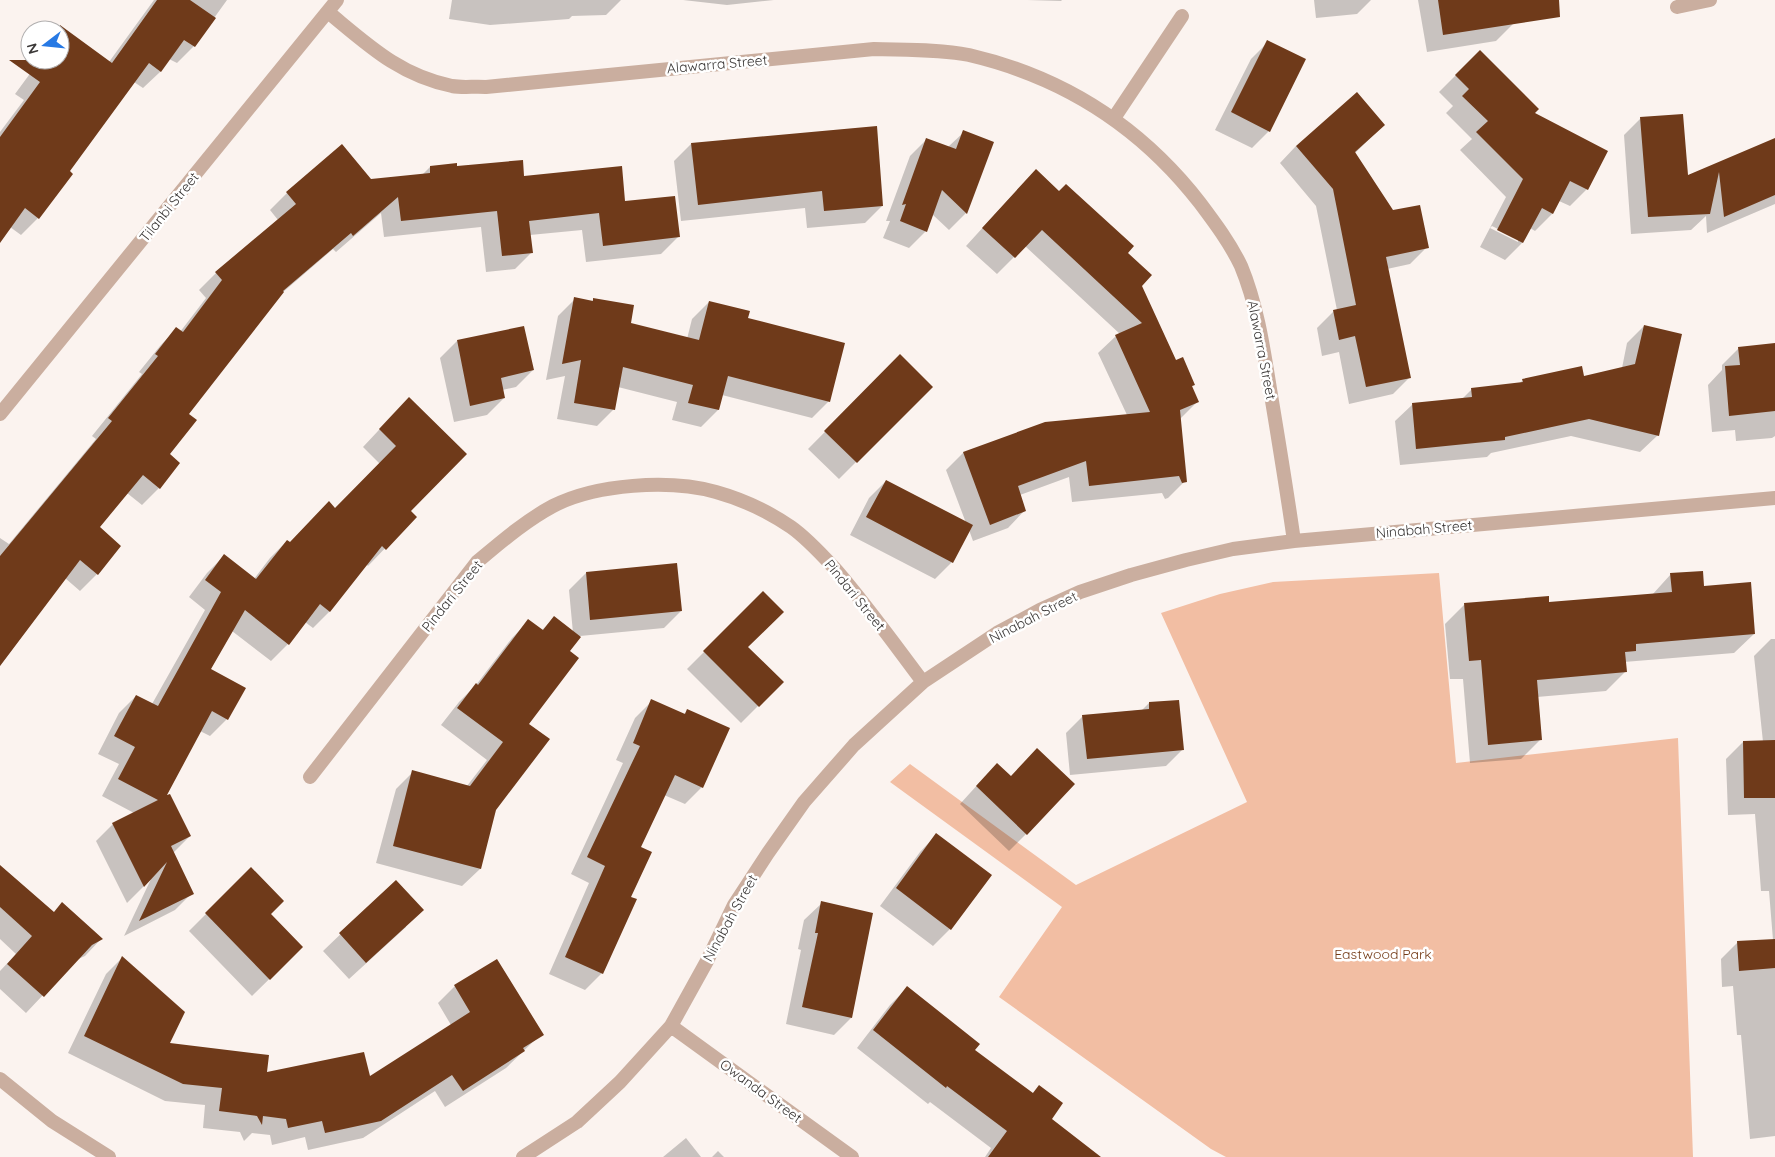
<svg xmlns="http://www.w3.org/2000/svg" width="1775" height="1157" viewBox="0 0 1775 1157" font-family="Quicksand,sans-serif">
<rect width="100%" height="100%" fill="#fbf3ef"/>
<path fill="#f2bea3" d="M 1439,573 L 1456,763 L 1678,738 L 1693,1157 L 1226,1157 L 1211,1149 L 999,997 L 1062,907 L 890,782 L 910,764 L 1076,885 L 1247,802 L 1161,613 L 1220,594 L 1273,582 Z"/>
<path fill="#0003" fill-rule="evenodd" d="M 154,0 L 227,0 L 194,46 L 177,63 L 169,59 L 160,72 L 143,88 L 134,82 L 68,172 L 38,218 L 21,235 L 10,227 L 0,240 L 0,132 L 24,100 L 15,94 L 40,60 L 60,60 L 60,37 L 109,62 Z
M 452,0 L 621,0 L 606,15 L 572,16 L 569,19 L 490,25 L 449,19 Z
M 683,0 L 774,0 L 727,5 Z
M 1027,0 L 1062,0 L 1061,1 Z
M 1314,0 L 1371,0 L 1357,14 L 1316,18 Z
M 1418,0 L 1509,0 L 1513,24 L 1496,41 L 1427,52 Z
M 1268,42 L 1269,131 L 1252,148 L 1215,130 L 1251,59 Z
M 1480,51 L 1533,114 L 1587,189 L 1570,206 L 1559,201 L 1552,214 L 1535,231 L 1530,228 L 1522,243 L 1505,260 L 1480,247 L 1506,197 L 1460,150 L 1472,139 L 1446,113 L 1453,106 L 1439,92 ZM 1492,226 L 1518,239 L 1518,242 L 1490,228 Z
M 1641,118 L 1687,177 L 1775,140 L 1775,204 L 1707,233 L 1706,216 L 1691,230 L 1631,234 L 1624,135 Z
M 1384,125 L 1355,153 L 1392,212 L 1427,247 L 1410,264 L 1387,269 L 1410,377 L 1393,394 L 1349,404 L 1339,352 L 1322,356 L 1317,328 L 1334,311 L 1337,310 L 1316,206 L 1280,163 L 1296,146 Z
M 964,132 L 992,143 L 966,213 L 949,230 L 932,214 L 926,231 L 909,248 L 883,238 L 890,221 L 886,221 L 910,156 L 927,139 L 948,147 Z
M 691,144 L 882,206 L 865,223 L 807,228 L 805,208 L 681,221 L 674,161 Z
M 342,145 L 371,180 L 422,175 L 430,167 L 456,168 L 523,178 L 624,202 L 678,237 L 661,254 L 586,262 L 582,230 L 530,235 L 532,252 L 515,269 L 486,272 L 481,227 L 384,237 L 381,213 L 336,252 L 333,249 L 282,293 L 187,415 L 168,455 L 159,488 L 142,505 L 127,493 L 98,527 L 97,574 L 80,591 L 65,578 L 0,666 L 0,538 L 9,544 L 96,439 L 92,436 L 142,374 L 139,372 L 160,346 L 176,329 L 180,332 L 206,298 L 199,290 L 216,273 L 278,220 L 270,210 L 287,193 Z
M 1019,188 L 1126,254 L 1176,361 L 1194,385 L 1191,387 L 1197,402 L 1180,419 L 1185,481 L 1168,498 L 1165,499 L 1162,493 L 1072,502 L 1069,477 L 1020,495 L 1025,510 L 1008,528 L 973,541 L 969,530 L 952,562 L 935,579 L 850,535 L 869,498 L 886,481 L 966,523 L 946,470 L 963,453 L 1045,423 L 1127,415 L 1098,353 L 1116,336 L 1120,334 L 1025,246 L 997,274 L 966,246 Z
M 575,299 L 591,302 L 594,299 L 630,324 L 687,339 L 692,319 L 709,302 L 747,319 L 829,401 L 812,418 L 722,395 L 718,410 L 701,427 L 672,420 L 677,402 L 618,387 L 614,409 L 597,426 L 557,419 L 565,376 L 546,380 L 558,316 Z
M 1644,326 L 1658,435 L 1640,452 L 1571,436 L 1491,453 L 1487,457 L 1400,465 L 1395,421 L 1413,404 L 1462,399 L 1472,389 L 1519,384 L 1523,380 L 1583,378 L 1622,368 L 1627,343 Z
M 457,341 L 533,370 L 516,387 L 502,390 L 504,398 L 487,415 L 454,422 L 440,358 Z
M 1775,345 L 1775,436 L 1772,438 L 1736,441 L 1735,430 L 1712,432 L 1708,385 L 1722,370 L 1722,365 L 1739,348 Z
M 900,356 L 931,387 L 839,479 L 808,449 Z
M 392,416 L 410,511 L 415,517 L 368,566 L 366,564 L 330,611 L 313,628 L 305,622 L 288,644 L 271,661 L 232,631 L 210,670 L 227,719 L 210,736 L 200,731 L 165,798 L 190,836 L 173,853 L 192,893 L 175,910 L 124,936 L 151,879 L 127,903 L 96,841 L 113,824 L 134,813 L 102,796 L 119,764 L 98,754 L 119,713 L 136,696 L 152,704 L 205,610 L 189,597 L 207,573 L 224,556 L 254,579 L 270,558 L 287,541 L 290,543 L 335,510 L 380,464 L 363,447 Z
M 586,573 L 681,611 L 664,628 L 580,636 L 568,651 L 527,724 L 495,810 L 480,869 L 462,886 L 376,863 L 396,789 L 413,772 L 467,786 L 487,760 L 441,725 L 459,702 L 476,685 L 512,638 L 529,621 L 541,631 L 554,618 L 573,633 L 569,590 Z
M 1671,574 L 1703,587 L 1754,634 L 1734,653 L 1624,662 L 1625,672 L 1606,691 L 1537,697 L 1540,740 L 1521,759 L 1470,763 L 1463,679 L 1450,679 L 1445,624 L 1464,605 L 1548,604 L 1652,595 Z
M 763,593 L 747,647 L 782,682 L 741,723 L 687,669 Z
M 1771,639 L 1775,639 L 1775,1157 L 1775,1136 L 1750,1139 L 1741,1035 L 1737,1035 L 1733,986 L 1722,987 L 1721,959 L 1738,942 L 1773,940 L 1769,891 L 1761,891 L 1755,814 L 1728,815 L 1726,759 L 1743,742 L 1763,742 L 1754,656 Z
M 652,701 L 683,715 L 687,711 L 702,787 L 685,804 L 664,795 L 639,848 L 630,897 L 602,973 L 585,990 L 549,974 L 589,883 L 571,874 L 623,763 L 616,760 L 635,718 Z
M 1149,703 L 1183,749 L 1166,766 L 1070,775 L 1066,733 L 1083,716 L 1142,710 Z
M 1010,777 L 1026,834 L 1009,851 L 960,804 L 980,782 Z
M 936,835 L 991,875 L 950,929 L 933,946 L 880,906 L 920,852 Z
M 0,866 L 53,913 L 101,939 L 85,956 L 76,960 L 26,1013 L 0,989 L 0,971 L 16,954 L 0,939 Z
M 251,869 L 269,914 L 302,947 L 252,996 L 189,931 Z
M 396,881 L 406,927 L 349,979 L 323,951 Z
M 822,903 L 851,1018 L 834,1035 L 786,1024 L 801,950 L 798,949 L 804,920 Z
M 122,958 L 168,1044 L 266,1074 L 369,1078 L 451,1025 L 438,1003 L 455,986 L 538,1037 L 506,1068 L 445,1107 L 435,1091 L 363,1138 L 308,1150 L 305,1137 L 272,1145 L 270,1135 L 252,1133 L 244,1141 L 240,1132 L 203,1128 L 205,1105 L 165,1101 L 68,1053 L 106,974 Z
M 907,988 L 973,1050 L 1032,1094 L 1039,1086 L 1050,1119 L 1099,1157 L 985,1157 L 991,1148 L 930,1102 L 928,1104 L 857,1048 L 890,1005 Z
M 686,1138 L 701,1157 L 663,1157 Z
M 718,1151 L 724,1157 L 712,1157 Z"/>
<path fill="#6f3a1a" d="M 157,0 L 190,0 L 216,18 L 195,47 L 184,40 L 161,72 L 149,63 L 70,171 L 73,174 L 39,219 L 25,208 L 0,243 L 0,137 L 40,82 L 9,60 L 60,60 L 60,25 L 112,63 Z
M 1438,0 L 1559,0 L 1560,17 L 1443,35 Z
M 1267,40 L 1306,59 L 1270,132 L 1231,112 Z
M 1480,50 L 1539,109 L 1535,113 L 1608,151 L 1588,190 L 1570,181 L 1553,214 L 1542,208 L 1523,243 L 1497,230 L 1523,179 L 1476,132 L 1488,121 L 1462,96 L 1469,89 L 1455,75 Z
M 1357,92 L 1385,125 L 1355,152 L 1393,210 L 1420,205 L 1429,248 L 1386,257 L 1411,378 L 1366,387 L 1355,336 L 1339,340 L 1333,310 L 1356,305 L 1333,189 L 1296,146 Z
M 1683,114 L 1688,175 L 1775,138 L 1775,195 L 1724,217 L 1719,172 L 1710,214 L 1648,217 L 1640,117 Z
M 877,126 L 883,206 L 824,211 L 822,191 L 698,205 L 691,143 Z
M 963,130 L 994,142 L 967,214 L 942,190 L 927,232 L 900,221 L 906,204 L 902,205 L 926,138 L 956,149 Z
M 342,144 L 371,179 L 430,173 L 430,166 L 457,163 L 457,166 L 523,160 L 524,176 L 622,166 L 625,201 L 675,196 L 680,237 L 603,246 L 599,213 L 529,221 L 533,253 L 502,256 L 497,211 L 401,221 L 398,197 L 353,236 L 351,233 L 283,291 L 284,292 L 189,414 L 197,420 L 170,454 L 180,463 L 160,489 L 143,475 L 100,527 L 121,546 L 98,575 L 80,560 L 0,666 L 0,556 L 112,421 L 108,418 L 158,356 L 155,354 L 176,327 L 183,332 L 222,280 L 215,272 L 296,204 L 286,192 Z
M 1036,169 L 1059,191 L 1066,184 L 1134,246 L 1128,253 L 1152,275 L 1142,286 L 1176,360 L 1183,357 L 1195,385 L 1192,386 L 1199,402 L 1180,410 L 1187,482 L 1182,483 L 1179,476 L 1089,486 L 1086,461 L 1018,486 L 1026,511 L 990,525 L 963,452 L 1045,422 L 1150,412 L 1115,335 L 1142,323 L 1042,230 L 1015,258 L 982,228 Z
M 574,297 L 593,301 L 593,298 L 634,305 L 631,323 L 699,340 L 709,301 L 750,311 L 748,318 L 845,343 L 830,402 L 728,376 L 719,410 L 688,403 L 693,385 L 623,367 L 615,410 L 574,403 L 581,360 L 562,364 Z
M 1644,325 L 1682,334 L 1659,436 L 1589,419 L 1505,437 L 1505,440 L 1416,449 L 1412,403 L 1472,397 L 1471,388 L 1523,382 L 1522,379 L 1582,366 L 1584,376 L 1635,364 Z
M 524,326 L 534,370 L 501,378 L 505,398 L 470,406 L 457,340 Z
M 1775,343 L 1775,411 L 1729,416 L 1725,366 L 1740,365 L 1738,347 Z
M 900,354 L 933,387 L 857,463 L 824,431 Z
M 409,397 L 467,454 L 411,511 L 417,517 L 386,550 L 382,546 L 330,612 L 320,604 L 289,645 L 245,610 L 211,669 L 246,688 L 228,720 L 212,711 L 167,795 L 170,794 L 191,836 L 171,846 L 194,894 L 139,921 L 167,862 L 144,887 L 112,823 L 158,800 L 118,779 L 135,747 L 114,736 L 136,695 L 158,706 L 221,592 L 205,580 L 224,554 L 256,579 L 287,540 L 290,542 L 329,501 L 335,508 L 396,446 L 379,429 Z
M 886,480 L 973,525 L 953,563 L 866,517 Z
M 677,563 L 682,611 L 590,620 L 586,572 Z
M 1703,571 L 1704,586 L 1751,582 L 1755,634 L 1636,644 L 1636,651 L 1625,652 L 1627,672 L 1537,680 L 1542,740 L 1488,745 L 1481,660 L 1469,661 L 1464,603 L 1549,596 L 1549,602 L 1672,592 L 1670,573 Z
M 763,591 L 784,612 L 748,647 L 784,682 L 759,707 L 703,651 Z
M 554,616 L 581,637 L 570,651 L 579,658 L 529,724 L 550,739 L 496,810 L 481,869 L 393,846 L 412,770 L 470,786 L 503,742 L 457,708 L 476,683 L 478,685 L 528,619 L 543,630 Z
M 651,699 L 685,714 L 687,709 L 730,728 L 703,788 L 675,775 L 641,847 L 652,852 L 631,897 L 637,899 L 603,974 L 565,957 L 605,866 L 587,857 L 640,746 L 633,743 Z
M 1179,700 L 1184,750 L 1087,759 L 1082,715 L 1149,709 L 1149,702 Z
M 1775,740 L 1775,798 L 1744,798 L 1743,741 Z
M 1037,748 L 1075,784 L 1027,835 L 976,786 L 997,763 L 1011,776 Z
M 936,833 L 992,875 L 951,930 L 896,888 Z
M 0,865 L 54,912 L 62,902 L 103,939 L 92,945 L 44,997 L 7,964 L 32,936 L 0,907 Z
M 251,867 L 284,901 L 271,914 L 303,947 L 270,980 L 205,913 Z
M 396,880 L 424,910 L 366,963 L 339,933 Z
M 821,901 L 873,913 L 852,1018 L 802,1007 L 818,933 L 815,933 Z
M 1775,939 L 1775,968 L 1739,971 L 1737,941 Z
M 122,956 L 185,1012 L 170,1043 L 269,1055 L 267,1072 L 364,1052 L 370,1076 L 470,1012 L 454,985 L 497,959 L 544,1035 L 523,1048 L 525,1051 L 463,1091 L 452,1075 L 381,1121 L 325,1133 L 322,1121 L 288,1128 L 286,1119 L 263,1116 L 262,1125 L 257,1116 L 219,1111 L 222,1088 L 183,1084 L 84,1036 Z
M 907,986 L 980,1044 L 975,1050 L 1033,1093 L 1039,1085 L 1063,1103 L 1052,1119 L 1101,1157 L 988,1157 L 1007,1131 L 947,1086 L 946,1088 L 873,1030 Z"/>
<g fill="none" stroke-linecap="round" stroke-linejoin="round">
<path stroke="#caae9f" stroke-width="14" d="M 1677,7 L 1710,0
M 328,12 C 368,45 399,75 452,86 C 463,88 475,86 486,87 L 874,49 C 905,50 938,49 969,55 C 1063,77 1141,127 1200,203 C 1215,223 1230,243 1241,266 C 1258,307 1264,352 1271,395 C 1279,443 1287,492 1294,541
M 1114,118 L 1182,16
M 0,414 L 337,0
M 310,777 L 477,562 C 501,542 525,521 553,506 C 596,484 669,479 716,492 C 741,499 769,512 791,527 C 808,539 823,556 837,571 C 868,607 895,645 923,682
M 671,1026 L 852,1157
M 0,1079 L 52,1121 L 109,1157
M 523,1157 L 577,1122 L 620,1082 L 671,1026 L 707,961 L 734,905 L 768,853 L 804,802 L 854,745 L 923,682 L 997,633 L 1040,610 L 1080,592 L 1131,575 L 1186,560 L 1233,549 L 1294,541 L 1775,498"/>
</g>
<g text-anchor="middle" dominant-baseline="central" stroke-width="5" stroke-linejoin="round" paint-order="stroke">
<g font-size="14" fill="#3b3837" stroke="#fff">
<text transform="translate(717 64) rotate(-5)">Alawarra Street</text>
<text transform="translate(169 207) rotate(-51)">Tilanbi Street</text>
<text transform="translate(1262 350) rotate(79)">Alawarra Street</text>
<text transform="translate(1424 529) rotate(-5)">Ninabah Street</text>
<text transform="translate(855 595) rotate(51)">Pindari Street</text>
<text transform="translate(452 596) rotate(-51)">Pindari Street</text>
<text transform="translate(1033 617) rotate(-27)">Ninabah Street</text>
<text transform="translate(730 918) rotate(-61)">Ninabah Street</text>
<text transform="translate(761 1091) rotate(36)">Owanda Street</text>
</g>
<g font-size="14" fill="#743b17" stroke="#fff">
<text x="1383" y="954">Eastwood Park</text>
</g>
</g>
<g transform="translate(45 45) rotate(254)"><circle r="24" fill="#ffffff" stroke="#b1afaf"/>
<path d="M0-4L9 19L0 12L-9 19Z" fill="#2779e4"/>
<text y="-8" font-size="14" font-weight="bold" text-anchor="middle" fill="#3b3837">N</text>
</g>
</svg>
